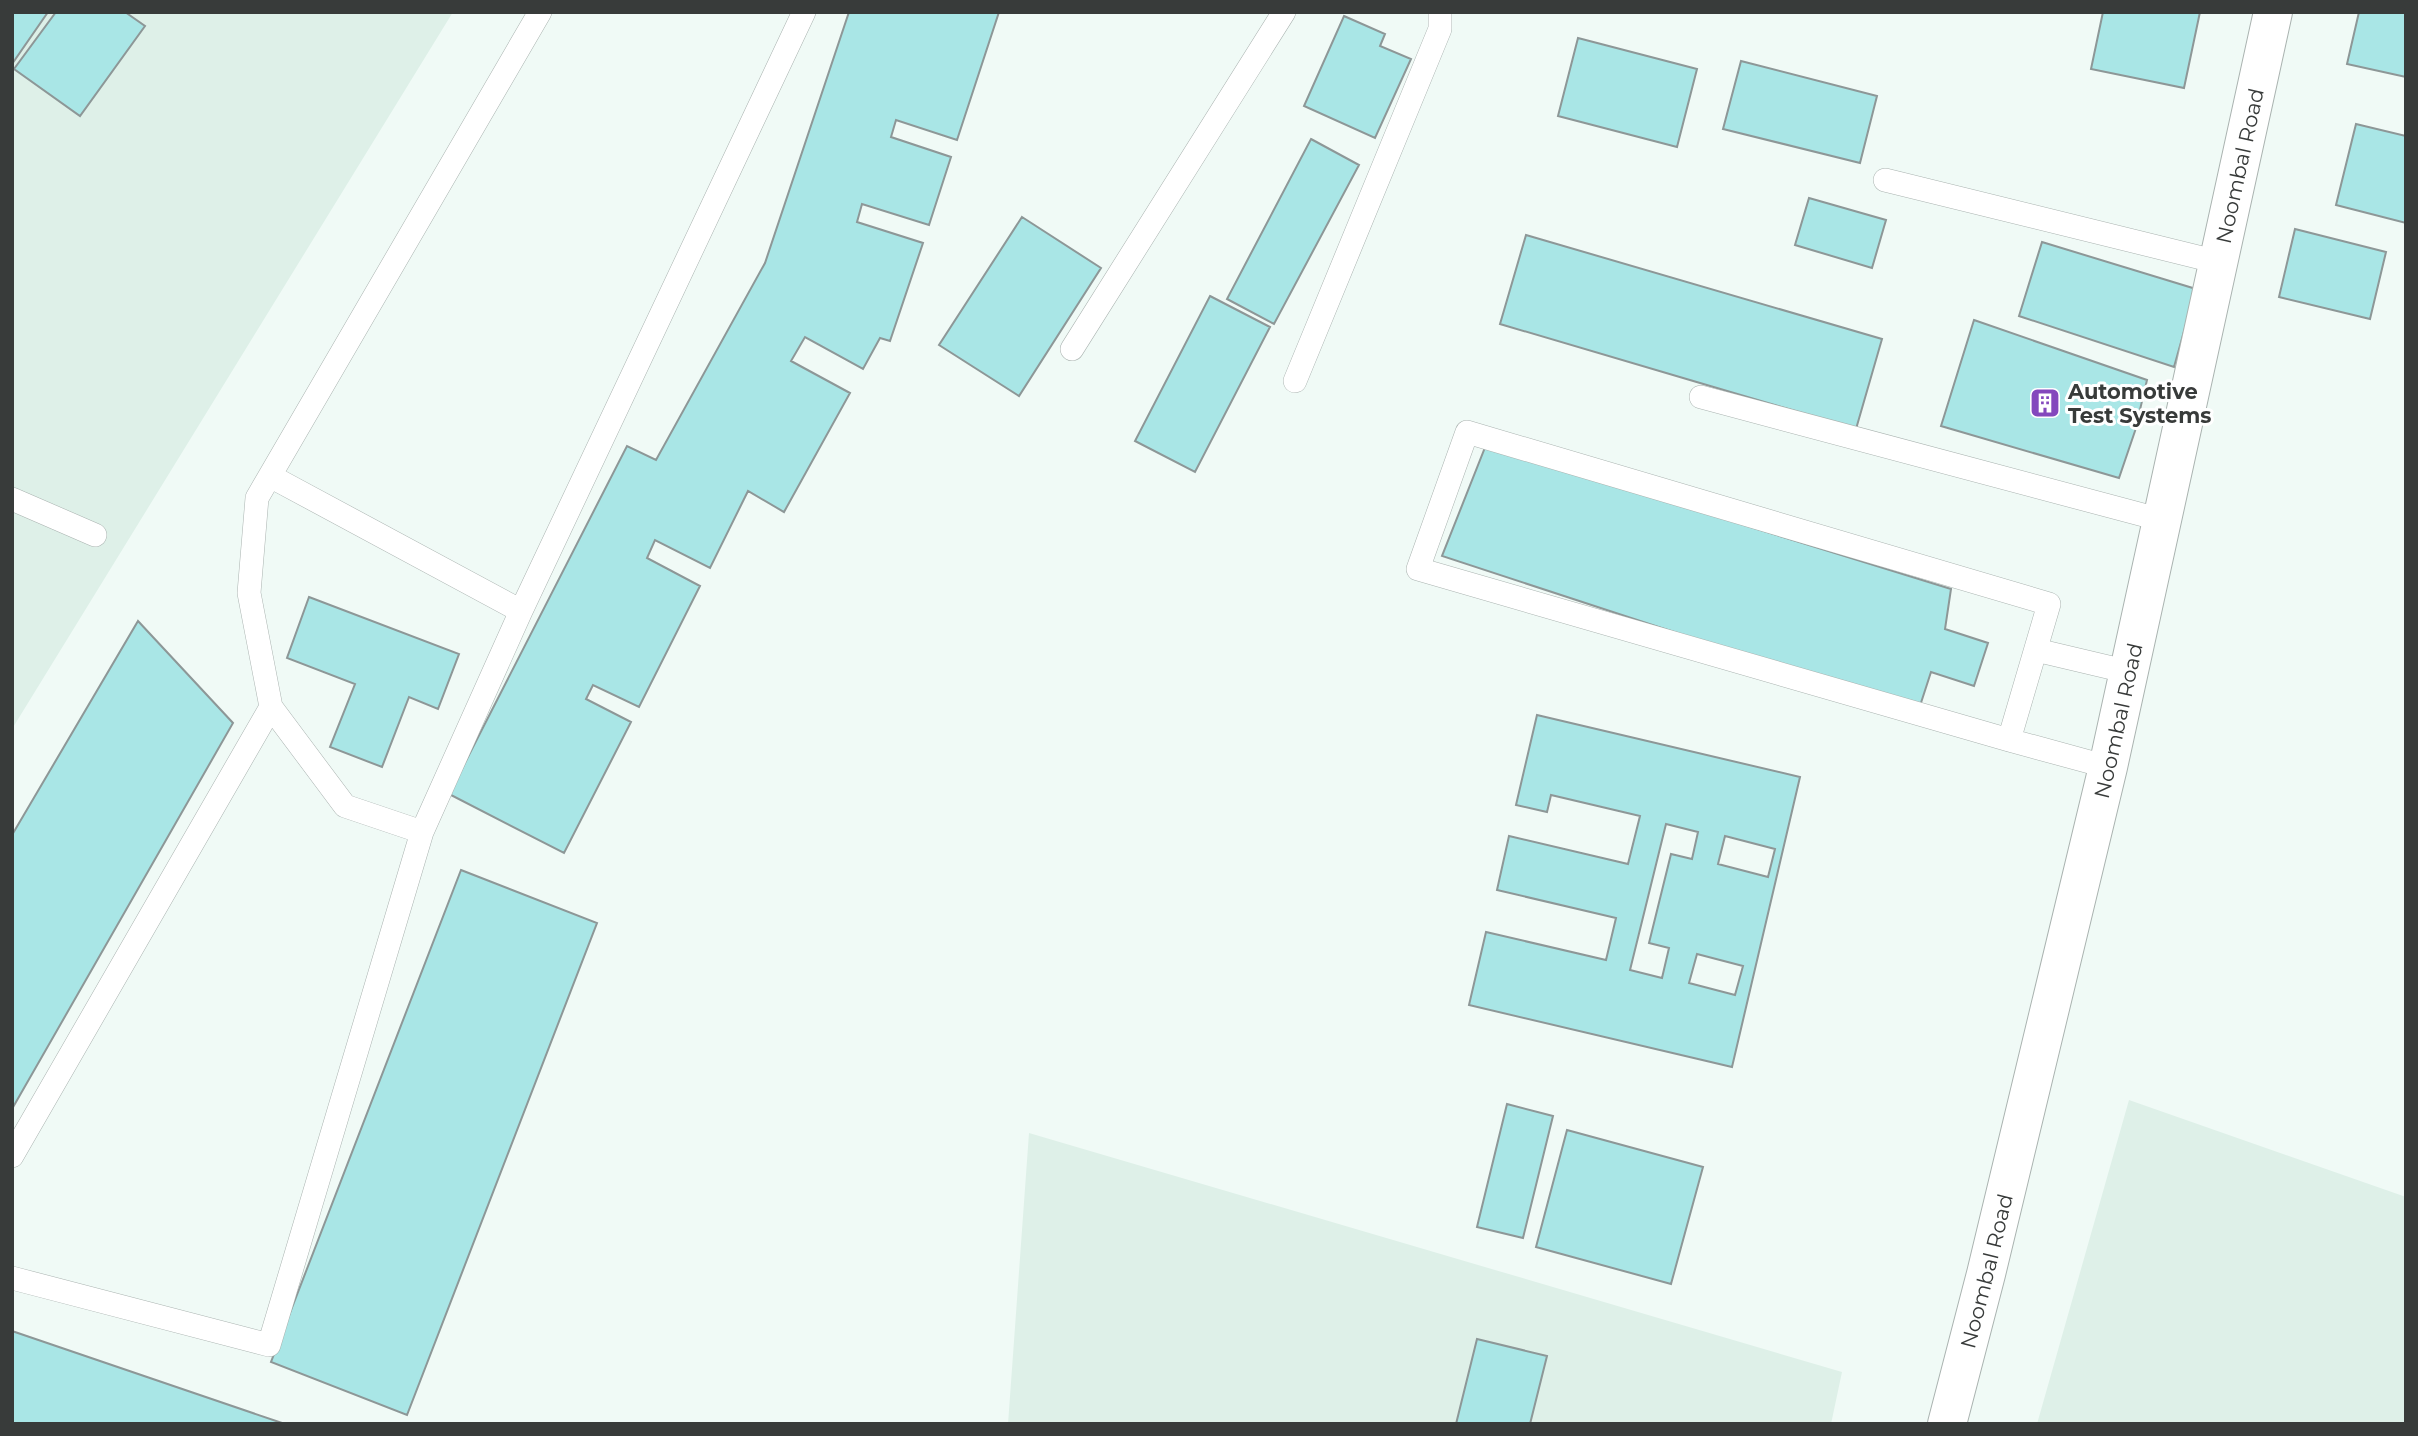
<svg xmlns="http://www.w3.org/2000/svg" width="2418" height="1436" viewBox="0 0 2418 1436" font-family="Montserrat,sans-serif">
<rect width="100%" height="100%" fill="#f0faf6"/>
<path fill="#def0e8" d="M 12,12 L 453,12 L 12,729 Z
M 2129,1100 L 2406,1197 L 2406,1424 L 2037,1424 Z
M 1029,1133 L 1842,1372 L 1831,1424 L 1008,1424 Z"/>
<path fill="#a9e6e6" stroke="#8d9797" stroke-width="2" fill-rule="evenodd" d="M 12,12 L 48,12 L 12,64 Z
M 56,12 L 125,12 L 145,26 L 80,116 L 14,69 Z
M 849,12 L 999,12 L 957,140 L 896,120 L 891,137 L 951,157 L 929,225 L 862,204 L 857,222 L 923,243 L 890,341 L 880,338 L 863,369 L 805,337 L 791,361 L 850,393 L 784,512 L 748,491 L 710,568 L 655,540 L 647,558 L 700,586 L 639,707 L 593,685 L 586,699 L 631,722 L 564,853 L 449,794 L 627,446 L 656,460 L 765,263 Z
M 2103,12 L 2200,12 L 2184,88 L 2091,69 Z
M 2359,12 L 2406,12 L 2406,77 L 2347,64 Z
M 1344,16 L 1385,34 L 1380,46 L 1411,59 L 1375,138 L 1304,106 Z
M 1578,38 L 1697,69 L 1677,147 L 1558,116 Z
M 1741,61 L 1877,96 L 1860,163 L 1723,129 Z
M 2356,124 L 2406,136 L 2406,223 L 2336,205 Z
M 1311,139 L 1359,165 L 1274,324 L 1227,299 Z
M 1809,198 L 1886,220 L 1872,268 L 1795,245 Z
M 1022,217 L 1101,268 L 1019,396 L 939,345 Z
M 2295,229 L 2386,252 L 2370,319 L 2279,297 Z
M 1526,235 L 1882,339 L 1856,429 L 1500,324 Z
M 2042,242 L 2196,289 L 2174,367 L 2019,316 Z
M 1210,296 L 1270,327 L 1195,472 L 1135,441 Z
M 1974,320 L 2147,380 L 2135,431 L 2119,478 L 1941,426 Z
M 1486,445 L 1951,589 L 1945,629 L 1988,643 L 1974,686 L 1931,672 L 1918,712 L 1442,556 Z
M 309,597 L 459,654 L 438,709 L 409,697 L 382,767 L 330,747 L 355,684 L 287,658 Z
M 138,621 L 233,723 L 12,1109 L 12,835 Z
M 1537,715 L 1800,777 L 1732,1067 L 1469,1005 L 1486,932 L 1606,960 L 1616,918 L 1497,890 L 1509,836 L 1628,864 L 1640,816 L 1551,795 L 1547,812 L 1516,805 ZM 1666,824 L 1698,832 L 1692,859 L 1671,854 L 1649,943 L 1669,948 L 1662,978 L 1630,970 ZM 1725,836 L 1775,849 L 1768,877 L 1718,864 ZM 1697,954 L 1743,966 L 1735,995 L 1689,983 Z
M 461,870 L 597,923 L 407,1415 L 271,1362 Z
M 1507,1104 L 1553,1116 L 1523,1238 L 1477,1227 Z
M 1567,1130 L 1703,1167 L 1671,1284 L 1536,1247 Z
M 12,1331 L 285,1424 L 12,1424 Z
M 1477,1339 L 1547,1356 L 1530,1424 L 1456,1424 Z"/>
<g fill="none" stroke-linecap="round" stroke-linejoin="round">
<g stroke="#aab3b0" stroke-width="24">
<path id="service" d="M 1885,180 L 2218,262
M 1072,349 L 1284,12
M 1295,381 L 1440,29 L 1440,12
M 1701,397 L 2162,520
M 270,476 L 521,611 L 804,12
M 12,499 L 95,535
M 2036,650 L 2129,672
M 2009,740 L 2049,604 L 1467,432 L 1418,569 L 2009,740 L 2108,767
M 422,832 L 345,806 L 271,707 L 249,593 L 257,498 L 540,12
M 12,1156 L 271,707
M 12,1278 L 269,1345 L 422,832 L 521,611"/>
</g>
<g stroke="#aab3b0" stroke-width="40">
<g id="tertiary">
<path id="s1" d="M 1947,1424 L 1986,1274 L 2108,767 L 2273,12"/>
</g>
</g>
<use href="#service" stroke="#fff" stroke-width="23"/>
<use href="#tertiary" stroke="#fff" stroke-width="38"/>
</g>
<defs>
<g id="building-square" transform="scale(1.575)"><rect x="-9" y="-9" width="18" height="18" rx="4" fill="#8448bd" stroke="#fff"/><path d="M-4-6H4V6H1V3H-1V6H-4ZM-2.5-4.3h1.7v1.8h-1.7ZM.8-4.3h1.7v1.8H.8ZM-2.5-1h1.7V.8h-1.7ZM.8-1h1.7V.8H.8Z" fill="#fff"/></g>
</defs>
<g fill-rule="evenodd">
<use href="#building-square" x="2045" y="403"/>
</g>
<g text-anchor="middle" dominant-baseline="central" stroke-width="6" stroke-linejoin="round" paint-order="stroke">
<g font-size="21" fill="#383b3a" stroke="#fff">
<text stroke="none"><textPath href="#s1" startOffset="1292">Noombal Road</textPath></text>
<text stroke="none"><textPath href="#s1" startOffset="724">Noombal Road</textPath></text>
<text stroke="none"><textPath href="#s1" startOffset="158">Noombal Road</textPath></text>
</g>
<g font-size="21" font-weight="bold" fill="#383b3a" stroke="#fff" text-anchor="start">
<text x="2068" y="391">Automotive<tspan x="2068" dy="24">Test Systems</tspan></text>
</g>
</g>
<rect width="2418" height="1436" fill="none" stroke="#383b3a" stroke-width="28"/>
</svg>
